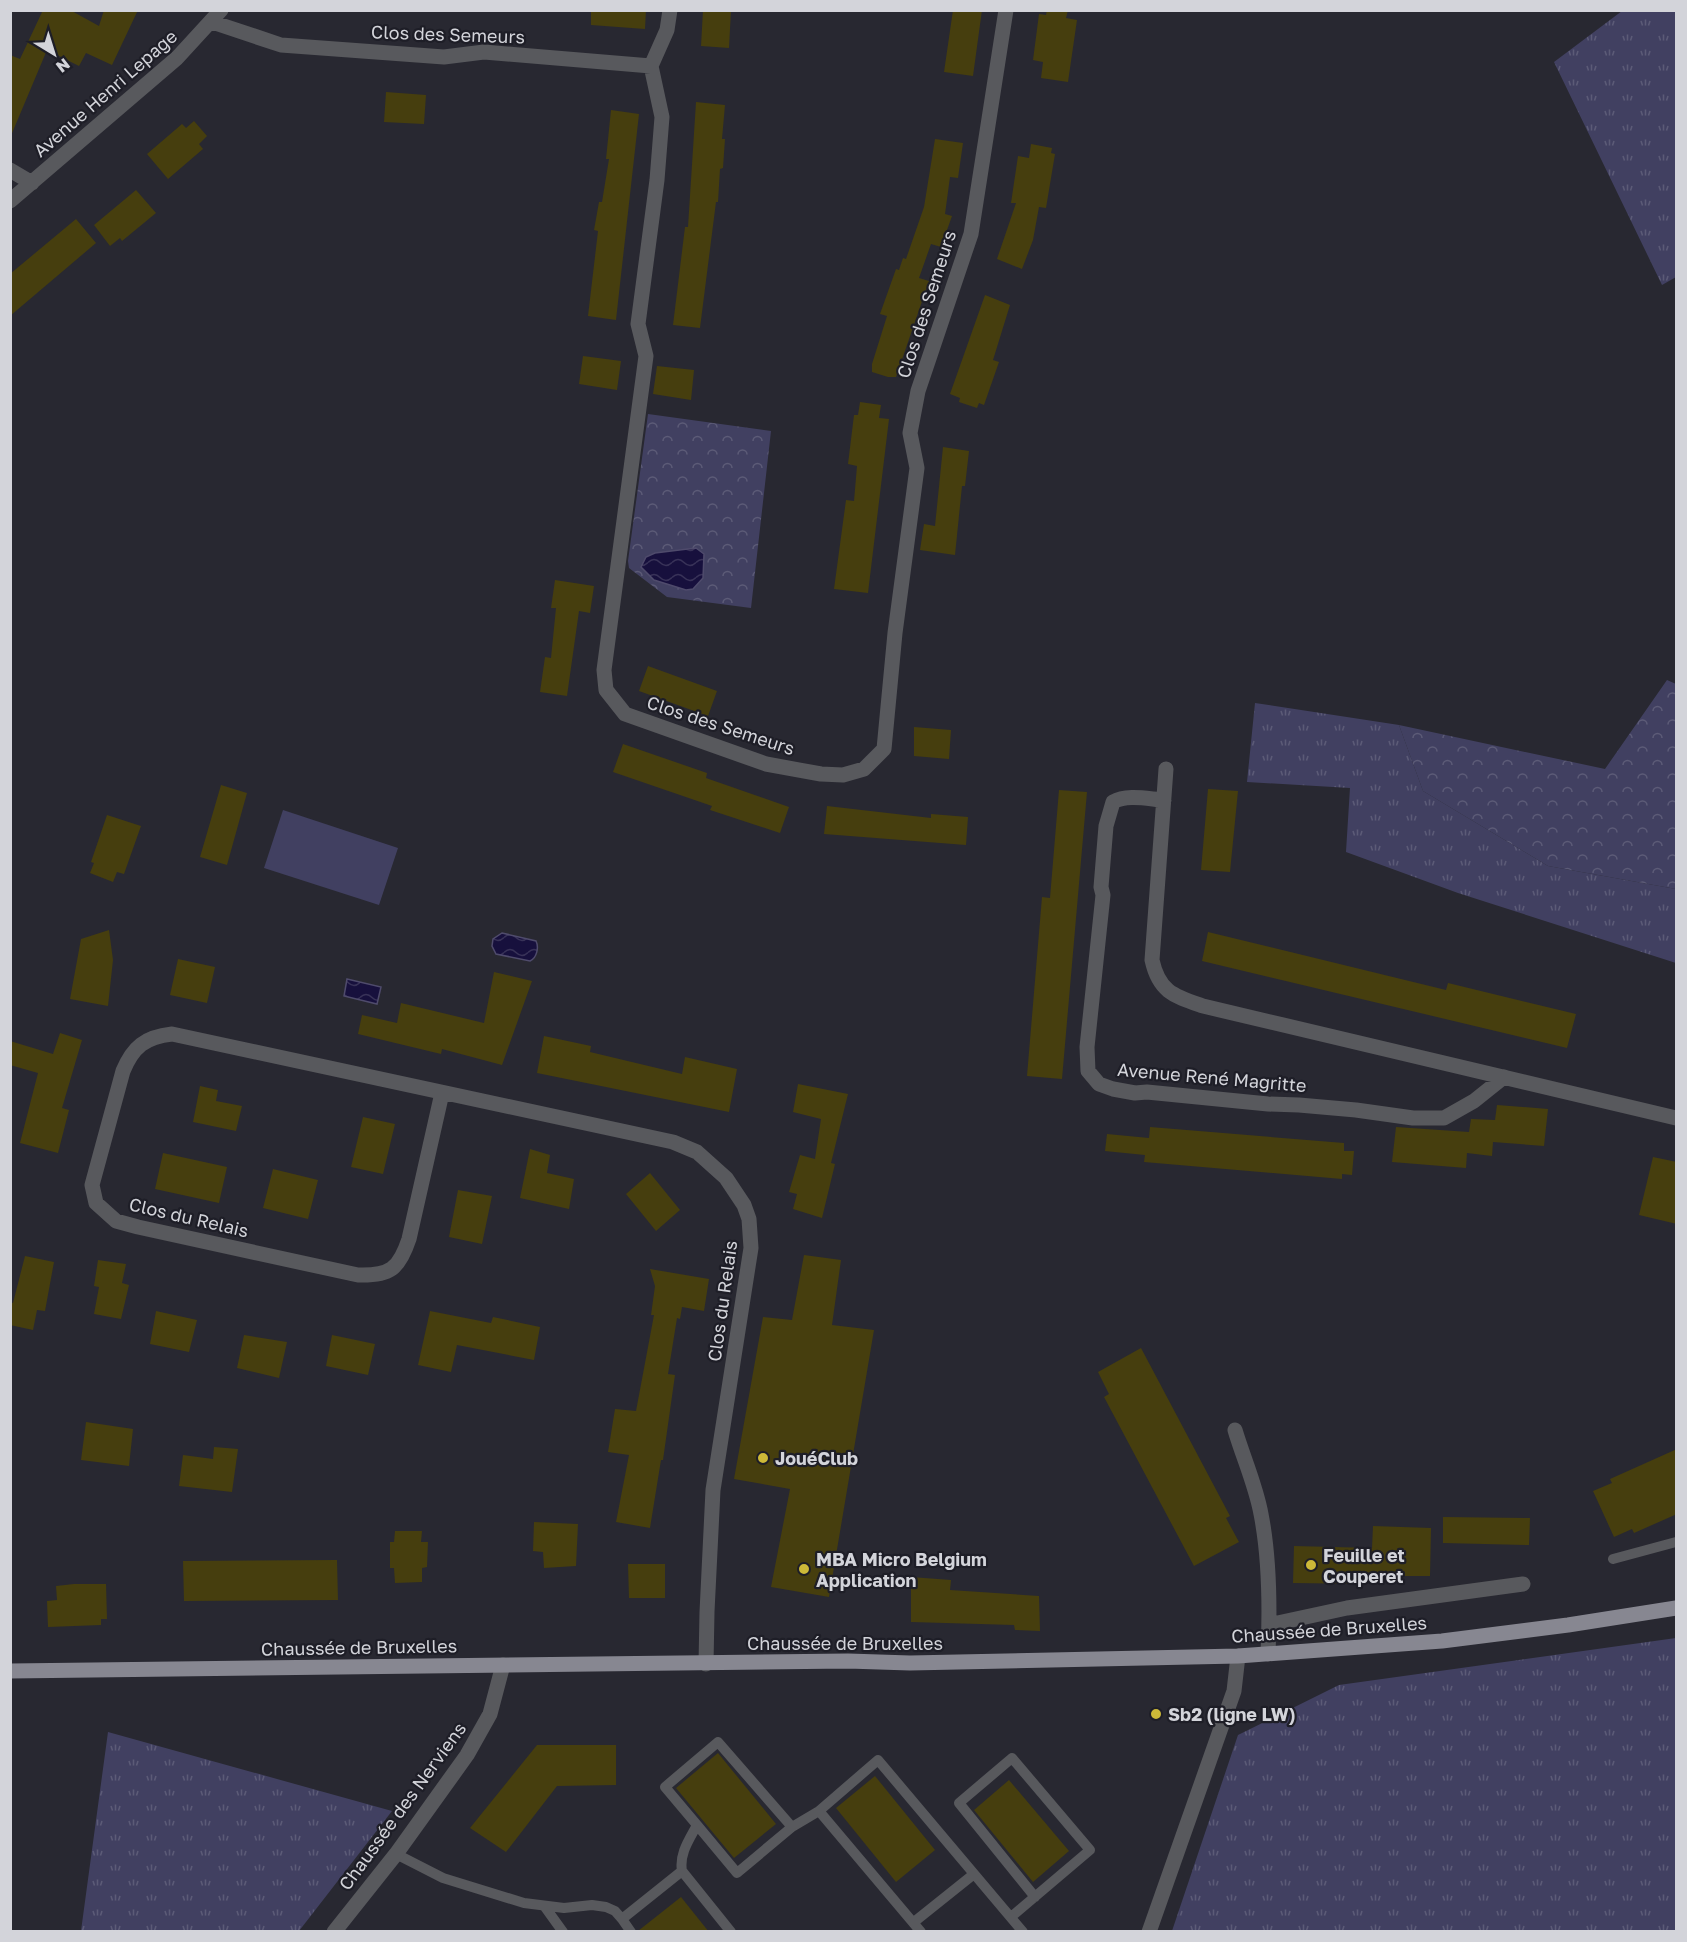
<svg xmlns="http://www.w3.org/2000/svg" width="1687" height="1942" viewBox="0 0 1687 1942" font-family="'Golos Text',sans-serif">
<defs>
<pattern id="grass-tufts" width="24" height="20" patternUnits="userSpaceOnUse" patternTransform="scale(1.5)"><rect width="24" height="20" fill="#414061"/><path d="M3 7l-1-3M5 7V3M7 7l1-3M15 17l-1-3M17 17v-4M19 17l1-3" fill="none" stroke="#5c5b77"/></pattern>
<pattern id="park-crowns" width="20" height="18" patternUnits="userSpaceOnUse" patternTransform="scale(1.5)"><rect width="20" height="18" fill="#414061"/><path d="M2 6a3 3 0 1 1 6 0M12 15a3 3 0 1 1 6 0" fill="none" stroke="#5c5b77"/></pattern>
<pattern id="water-waves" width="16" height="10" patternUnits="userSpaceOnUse" patternTransform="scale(1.5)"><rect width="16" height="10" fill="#17103d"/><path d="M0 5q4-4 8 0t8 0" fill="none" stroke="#383258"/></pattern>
</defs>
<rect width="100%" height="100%" fill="#282831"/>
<path fill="url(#grass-tufts)" d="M 1622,11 L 1676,11 L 1676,277 L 1662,285 L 1554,62 Z
M 1255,703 L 1399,725 L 1423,791 L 1548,866 L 1676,889 L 1676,963 L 1458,893 L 1346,852 L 1350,788 L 1247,782 Z
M 1676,1638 L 1676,1931 L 1172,1931 L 1238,1735 L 1339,1685 Z
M 108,1732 L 392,1811 L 299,1931 L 81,1931 Z"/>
<path fill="url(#park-crowns)" d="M 648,414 L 771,431 L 751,608 L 667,597 L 629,568 L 628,561 Z
M 1667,680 L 1676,684 L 1676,889 L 1548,866 L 1423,791 L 1399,725 L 1605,769 Z"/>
<path fill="#414061" d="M 283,810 L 398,848 L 379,905 L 264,868 Z"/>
<path fill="url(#water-waves)" stroke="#4f4b6c" stroke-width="1.5" d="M 696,548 L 704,554 L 703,578 L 693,589 L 686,590 L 654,580 L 641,567 L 646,557 L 655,553 Z
M 502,933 L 536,941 C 539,947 537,958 530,961 L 496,954 L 492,946 L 493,939 Z
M 347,979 L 381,987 L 377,1004 L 344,996 Z"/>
<path fill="#463e0e" d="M 43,10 L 70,10 L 99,26 L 104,10 L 138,10 L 112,65 L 86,53 L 79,66 L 47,50 L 10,138 L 10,55 L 20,59 Z
M 591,10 L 646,10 L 645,29 L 591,25 Z
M 703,10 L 731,10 L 729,48 L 701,46 Z
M 953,10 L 982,10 L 973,76 L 944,72 Z
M 1047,10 L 1068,10 L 1066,18 L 1077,20 L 1068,82 L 1041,78 L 1043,62 L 1033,60 L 1039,14 L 1046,15 Z
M 386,92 L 426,95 L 424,124 L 384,122 Z
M 696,102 L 725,105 L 722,139 L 725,139 L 723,168 L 720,169 L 718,202 L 716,202 L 700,328 L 673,325 L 685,227 L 688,227 Z
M 611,110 L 639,114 L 616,320 L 588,316 L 598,231 L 594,230 L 599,202 L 602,202 L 609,159 L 606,159 Z
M 194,121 L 207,136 L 199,144 L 203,149 L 168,179 L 147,154 L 182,124 L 186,128 Z
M 935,139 L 963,143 L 958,178 L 950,177 L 945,214 L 952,216 L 941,247 L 931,244 L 919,278 L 929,281 L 896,377 L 888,377 L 872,372 L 872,364 L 887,316 L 880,314 L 896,269 L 899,270 L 903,258 L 906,259 L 924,207 Z
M 1031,144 L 1052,148 L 1051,153 L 1055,154 L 1046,208 L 1039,207 L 1033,240 L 1022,269 L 997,259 L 1016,203 L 1011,203 L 1018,156 L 1029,158 Z
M 136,190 L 156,213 L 122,241 L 120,238 L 110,246 L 94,225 Z
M 76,219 L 96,243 L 10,316 L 10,274 Z
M 985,295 L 1010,305 L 993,360 L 999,362 L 984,405 L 979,403 L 977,408 L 959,402 L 960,398 L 950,394 Z
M 583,356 L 621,361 L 617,390 L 579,384 Z
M 657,366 L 694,370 L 691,400 L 653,394 Z
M 860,402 L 881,405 L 879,418 L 889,419 L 868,593 L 834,589 L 846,500 L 854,501 L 857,466 L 848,464 L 854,415 L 858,415 Z
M 943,447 L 969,451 L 965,486 L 962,486 L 955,555 L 920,550 L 924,524 L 935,526 Z
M 555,580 L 594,586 L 590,613 L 579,611 L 567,696 L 540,692 L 545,657 L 551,658 L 556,608 L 551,608 Z
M 648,666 L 717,691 L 708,716 L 639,691 Z
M 914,727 L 951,730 L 949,759 L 914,756 Z
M 623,744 L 707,773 L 706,778 L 789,807 L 780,833 L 710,810 L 712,806 L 613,772 Z
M 221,785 L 247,793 L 227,865 L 200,857 Z
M 1208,789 L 1238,791 L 1230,872 L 1201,870 Z
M 1059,790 L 1087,792 L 1062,1079 L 1027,1076 L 1042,897 L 1050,898 Z
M 827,806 L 931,818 L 931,814 L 968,817 L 966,845 L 824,834 Z
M 107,815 L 141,826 L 124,874 L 117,872 L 113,882 L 90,873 L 94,863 L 91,862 Z
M 109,930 L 113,960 L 108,1006 L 70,999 L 81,939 Z
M 1208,932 L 1446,990 L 1448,983 L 1576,1014 L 1567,1048 L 1202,961 Z
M 178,959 L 215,967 L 207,1003 L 170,995 Z
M 494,972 L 532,981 L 502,1065 L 442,1049 L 441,1054 L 358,1034 L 362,1015 L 397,1023 L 401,1003 L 484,1023 Z
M 60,1033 L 82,1040 L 62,1108 L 69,1110 L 58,1153 L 20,1143 L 38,1073 L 10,1065 L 10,1041 L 53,1054 Z
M 544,1036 L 591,1046 L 590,1052 L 682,1074 L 685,1057 L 737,1069 L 729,1112 L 537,1073 Z
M 798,1084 L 848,1094 L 831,1163 L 835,1164 L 822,1218 L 793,1209 L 797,1194 L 789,1192 L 800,1155 L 815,1159 L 821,1119 L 793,1112 Z
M 200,1086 L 218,1090 L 216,1101 L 242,1106 L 236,1131 L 193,1122 Z
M 1497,1105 L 1548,1109 L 1544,1146 L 1493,1142 L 1492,1156 L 1467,1153 L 1466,1168 L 1392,1162 L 1396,1127 L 1469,1132 L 1471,1119 L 1495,1120 Z
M 363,1117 L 395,1124 L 383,1174 L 351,1167 Z
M 1150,1127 L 1344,1143 L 1344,1151 L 1354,1151 L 1352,1175 L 1342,1174 L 1342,1179 L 1144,1162 L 1145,1155 L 1105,1151 L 1107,1134 L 1149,1138 Z
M 530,1149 L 550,1155 L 547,1173 L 574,1179 L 569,1209 L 520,1198 Z
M 163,1153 L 227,1167 L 219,1203 L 155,1189 Z
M 1653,1157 L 1677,1162 L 1677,1224 L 1639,1215 Z
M 273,1169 L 318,1180 L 308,1219 L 263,1208 Z
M 650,1173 L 680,1210 L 656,1231 L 626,1194 Z
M 458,1190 L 492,1196 L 482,1244 L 449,1237 Z
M 804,1255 L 841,1260 L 832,1325 L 874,1330 L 829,1597 L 771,1587 L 790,1489 L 734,1479 L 763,1317 L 792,1320 Z
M 25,1256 L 54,1262 L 45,1311 L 37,1310 L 33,1330 L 10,1325 L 10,1302 L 13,1303 Z
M 98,1260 L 126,1264 L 122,1283 L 129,1285 L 121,1319 L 94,1314 L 99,1287 L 94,1286 Z
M 650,1269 L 709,1279 L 704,1311 L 682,1307 L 680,1319 L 677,1318 L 668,1374 L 675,1375 L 663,1460 L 661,1460 L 650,1528 L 616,1522 L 629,1455 L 608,1452 L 615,1409 L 636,1411 L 654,1315 L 651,1315 L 655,1286 Z
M 156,1311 L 197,1320 L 189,1352 L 150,1344 Z
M 430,1311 L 491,1323 L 493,1317 L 540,1327 L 534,1360 L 457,1345 L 451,1372 L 418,1365 Z
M 244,1335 L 287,1342 L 279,1378 L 237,1368 Z
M 332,1335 L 375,1344 L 368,1375 L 326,1366 Z
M 1141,1348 L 1230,1516 L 1226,1518 L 1239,1542 L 1194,1566 L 1104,1397 L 1109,1394 L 1098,1372 Z
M 86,1422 L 133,1429 L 129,1466 L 81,1460 Z
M 214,1447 L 238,1449 L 232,1492 L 179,1486 L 183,1455 L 213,1459 Z
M 1677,1449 L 1677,1514 L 1634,1533 L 1632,1529 L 1614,1537 L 1593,1491 L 1612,1483 L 1610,1479 Z
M 1443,1517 L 1530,1518 L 1529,1545 L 1443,1543 Z
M 534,1522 L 578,1524 L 576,1566 L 544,1568 L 543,1552 L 533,1551 Z
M 1373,1526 L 1431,1528 L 1430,1576 L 1367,1576 L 1367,1584 L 1293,1583 L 1294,1546 L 1372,1548 Z
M 395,1531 L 422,1531 L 421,1542 L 428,1542 L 427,1567 L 422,1568 L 422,1582 L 395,1583 L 394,1568 L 390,1568 L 390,1542 L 394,1542 Z
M 337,1560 L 338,1600 L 184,1601 L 183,1561 Z
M 628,1564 L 665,1564 L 665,1598 L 629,1598 Z
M 911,1577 L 951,1580 L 950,1590 L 1039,1596 L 1040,1631 L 1015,1630 L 1014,1625 L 911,1622 Z
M 74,1584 L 106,1584 L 107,1619 L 101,1619 L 101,1625 L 48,1627 L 47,1601 L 57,1600 L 56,1586 Z
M 537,1745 L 616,1745 L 616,1785 L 557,1786 L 506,1852 L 470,1828 Z
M 718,1753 L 776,1824 L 734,1858 L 676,1788 Z
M 875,1776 L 935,1850 L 896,1882 L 836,1808 Z
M 1009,1780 L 1069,1851 L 1033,1882 L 974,1810 Z
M 681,1897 L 709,1932 L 638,1932 L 638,1931 Z"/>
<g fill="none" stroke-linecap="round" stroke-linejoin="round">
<path stroke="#58595d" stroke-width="10" d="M 1613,1559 L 1676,1542
M 819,1811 L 921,1932
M 697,1825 L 737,1873 L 792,1827 L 819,1811 L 878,1760 L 1023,1932
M 396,1854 L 443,1878 L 524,1903 L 564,1908 L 592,1905 L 606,1907 L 615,1911 L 622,1919 L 682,1871 C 679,1854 689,1840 697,1825 L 665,1787 L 718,1742 L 792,1827
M 682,1871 L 731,1932
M 545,1907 L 563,1932
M 1011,1917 L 1090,1850 L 1012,1758 L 959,1803 L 1035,1897
M 622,1919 L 631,1932
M 914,1922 L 974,1874"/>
<path stroke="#58595d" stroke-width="15" d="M 670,10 L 667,30 L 651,66 L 662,117 L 657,180 L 638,324 L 646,356 L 604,670 L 606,690 L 625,714 L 766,764 L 821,774 L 843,775 L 864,769 L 884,749 L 895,633 L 917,468 L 910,433 L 918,391 L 971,234 L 1006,10
M 212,22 L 281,45 L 444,57 L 484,52 L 651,66
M 10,170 L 32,183
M 10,201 L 177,58 L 221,10
M 1166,769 L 1152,960 C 1159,992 1174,996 1203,1006 L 1676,1118
M 1164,800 C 1148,799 1127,794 1113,802 L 1106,826 L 1101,887 L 1103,895 L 1087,1047 L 1088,1071 L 1099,1084 L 1113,1089 L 1135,1093 L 1147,1092 L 1268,1104 L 1299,1105 L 1356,1110 L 1413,1118 L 1444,1118 L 1474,1101 L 1504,1077
M 442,1093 L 409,1239 C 399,1269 390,1276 358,1275 L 138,1227 L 116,1221 L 96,1203 L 92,1185 L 123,1071 C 133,1047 145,1037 172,1034 L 673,1142 L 697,1152 L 726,1178 L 744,1205 L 749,1219 L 751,1248 L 713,1490 L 707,1612 L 706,1664
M 1235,1430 C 1243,1457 1256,1486 1261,1514 C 1270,1560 1270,1608 1268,1654
M 1269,1625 L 1347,1608 L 1523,1584
M 334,1932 L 396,1854 L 467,1755 L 490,1714 L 503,1665
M 1149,1932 L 1234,1691 L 1238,1656"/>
<path stroke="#878791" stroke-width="15" d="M 10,1671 L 848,1661 L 910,1663 L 1238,1656 L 1442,1641 L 1568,1625 L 1676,1608"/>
</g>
<g fill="#cdb938" stroke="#1e1e27" stroke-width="2">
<circle cx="763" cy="1458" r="6"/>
<circle cx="1311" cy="1565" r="6"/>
<circle cx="804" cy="1569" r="6"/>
<circle cx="1156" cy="1714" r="6"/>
</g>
<g text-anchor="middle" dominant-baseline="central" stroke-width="4.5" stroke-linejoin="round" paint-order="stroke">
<g font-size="18" fill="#d3d4da" stroke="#1e1e27">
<text transform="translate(448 34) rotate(2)">Clos des Semeurs</text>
<text transform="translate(105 93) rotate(-41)">Avenue Henri Lepage</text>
<text transform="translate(926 304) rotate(-72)">Clos des Semeurs</text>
<text transform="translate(721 725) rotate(18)">Clos des Semeurs</text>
<text transform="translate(1212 1077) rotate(5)">Avenue René Magritte</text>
<text transform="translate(189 1217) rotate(13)">Clos du Relais</text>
<text transform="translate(722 1301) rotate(-82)">Clos du Relais</text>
<text transform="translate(1329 1629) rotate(-4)">Chaussée de Bruxelles</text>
<text x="845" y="1643">Chaussée de Bruxelles</text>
<text transform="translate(359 1647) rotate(-1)">Chaussée de Bruxelles</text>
<text transform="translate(402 1806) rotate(-54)">Chaussée des Nerviens</text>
</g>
<g font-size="18" font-weight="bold" fill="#d3d4da" stroke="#1e1e27" text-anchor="start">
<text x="775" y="1458">JouéClub</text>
<text x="1323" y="1555">Feuille et<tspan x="1323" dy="21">Couperet</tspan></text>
<text x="816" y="1559">MBA Micro Belgium<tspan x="816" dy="21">Application</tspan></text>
<text x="1168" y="1714">Sb2 (ligne LW)</text>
</g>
</g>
<rect width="1687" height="1942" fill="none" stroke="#d3d4da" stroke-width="24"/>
<g transform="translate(54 54) rotate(142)" stroke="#1e1e27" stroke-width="4.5" paint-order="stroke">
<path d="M0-4.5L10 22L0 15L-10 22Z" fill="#d3d4da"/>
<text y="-9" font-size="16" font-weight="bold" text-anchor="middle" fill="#d3d4da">N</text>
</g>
</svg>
